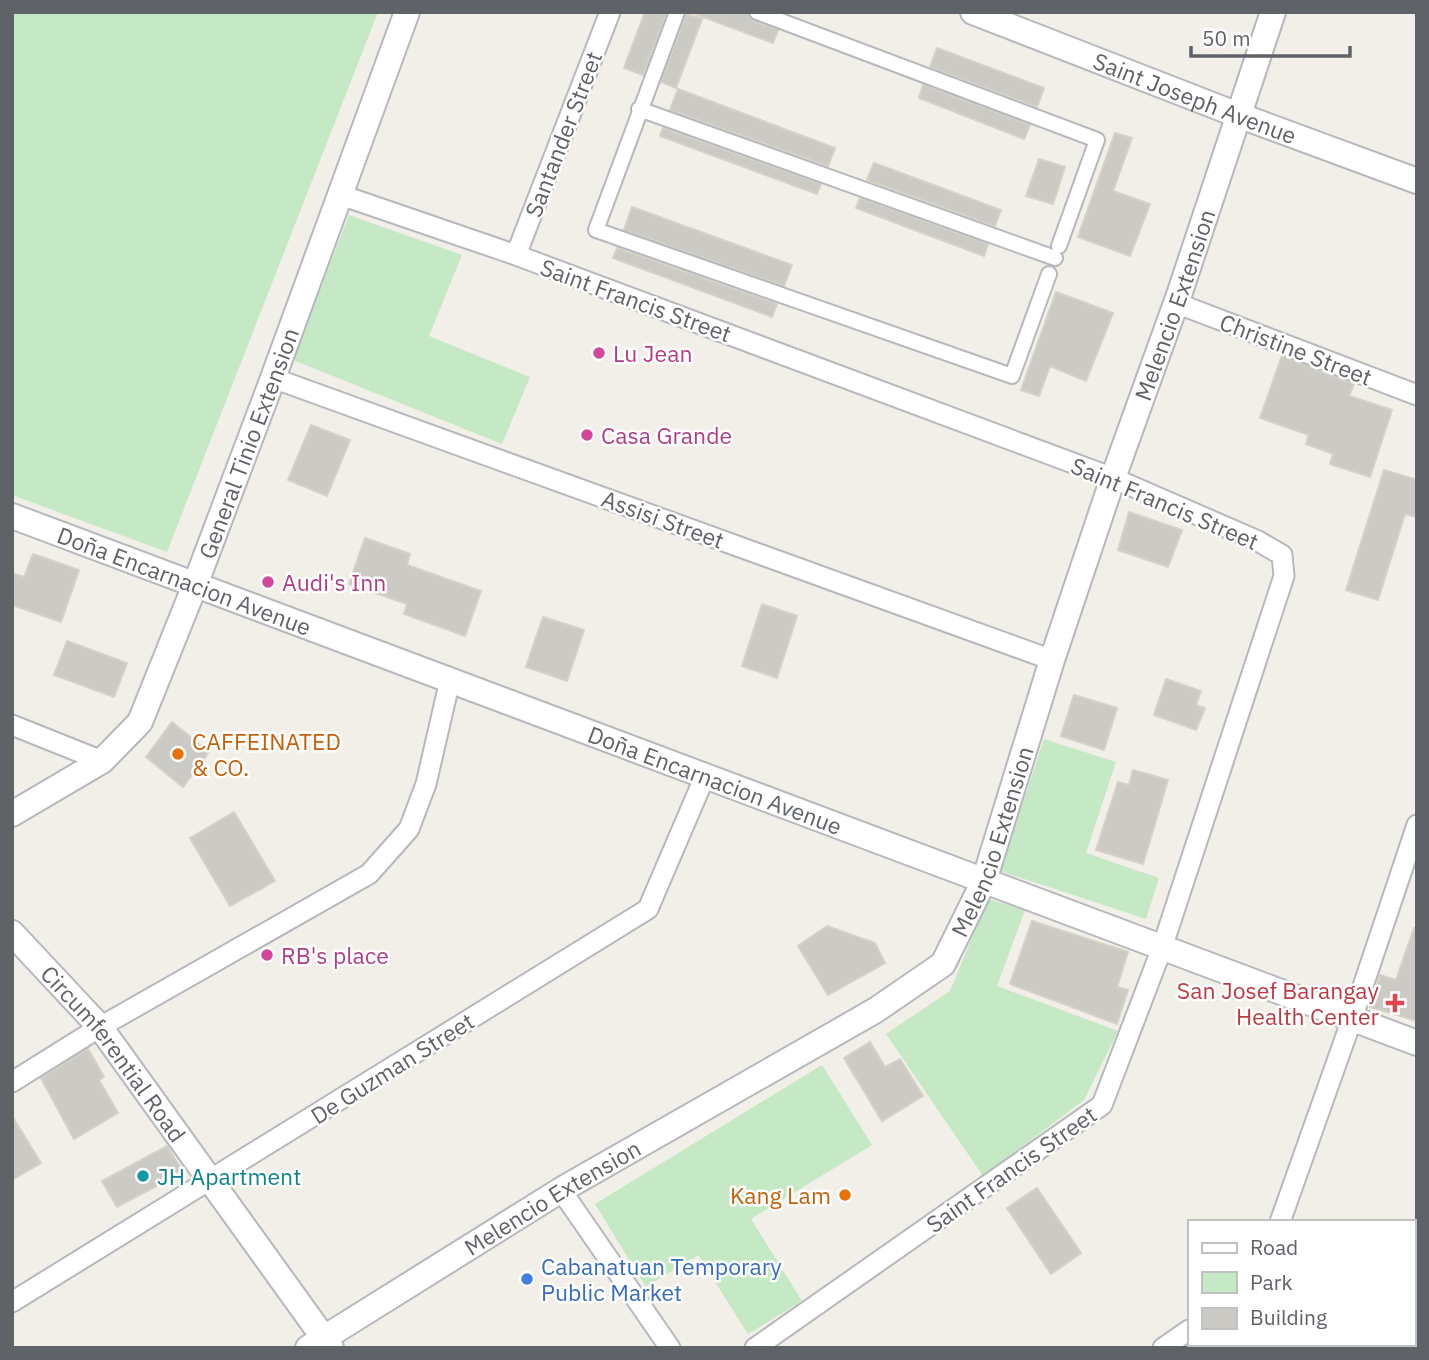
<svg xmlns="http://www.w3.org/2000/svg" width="1429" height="1360" viewBox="0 0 1429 1360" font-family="'IBM Plex Sans',sans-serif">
<rect width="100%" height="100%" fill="#f1efe8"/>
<path fill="#c5e8c5" d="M 12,12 L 378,12 L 167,552 L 12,495 Z
M 349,215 L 462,255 L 429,336 L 530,377 L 502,444 L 293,360 Z
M 1044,739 L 1116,762 L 1086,853 L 1159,878 L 1146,919 L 1000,871 Z
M 988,899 L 1025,910 L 997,986 L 1118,1031 L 1084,1100 L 983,1176 L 886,1034 L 950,991 Z
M 822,1065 L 872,1145 L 751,1219 L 802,1301 L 748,1334 L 698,1255 L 646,1287 L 595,1204 Z"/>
<path fill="#cccac5" stroke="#d6d1c6" stroke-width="2" d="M 645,12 L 667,12 L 643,75 L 624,68 Z
M 696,12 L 748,12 L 753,21 L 778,30 L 773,43 L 695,14 Z
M 686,14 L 702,19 L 676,88 L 661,82 Z
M 937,48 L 1044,88 L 1037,107 L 930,67 Z
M 923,85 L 1030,125 L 1024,139 L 919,98 Z
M 678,89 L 835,148 L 828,166 L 670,110 Z
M 663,128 L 821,184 L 817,194 L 660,136 Z
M 1115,133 L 1132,138 L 1113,191 L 1150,204 L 1130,256 L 1078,237 Z
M 1039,159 L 1065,167 L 1053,204 L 1026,196 Z
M 874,163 L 1001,210 L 995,226 L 867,180 Z
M 860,198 L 988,244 L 984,256 L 856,208 Z
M 632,207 L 792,265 L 784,286 L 624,230 Z
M 617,248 L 777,304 L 772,317 L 613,258 Z
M 1056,292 L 1113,313 L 1086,381 L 1050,366 L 1039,396 L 1021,390 Z
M 1282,356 L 1354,384 L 1349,396 L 1392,410 L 1370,477 L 1330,464 L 1333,454 L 1306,444 L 1309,435 L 1260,418 Z
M 311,425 L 350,440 L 327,496 L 288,480 Z
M 1384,470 L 1417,480 L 1417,517 L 1405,514 L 1378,600 L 1346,590 Z
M 1129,512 L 1182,530 L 1168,567 L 1118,550 Z
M 365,538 L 410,554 L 407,565 L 481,591 L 465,636 L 404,614 L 407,604 L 349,584 Z
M 33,554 L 79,570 L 61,622 L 12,605 L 12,573 L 24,577 Z
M 762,604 L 797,616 L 777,678 L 742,666 Z
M 543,617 L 584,630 L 567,681 L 526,667 Z
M 67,641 L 127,663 L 114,697 L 54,675 Z
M 1166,679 L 1201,691 L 1196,705 L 1205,708 L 1196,730 L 1154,715 Z
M 1074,695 L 1117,708 L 1104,750 L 1061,736 Z
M 172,722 L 209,752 L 183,787 L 146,757 Z
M 1133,770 L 1168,780 L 1143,864 L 1096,850 L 1118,782 L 1129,785 Z
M 234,812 L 275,881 L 230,906 L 190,838 Z
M 1032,921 L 1128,952 L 1117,987 L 1128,990 L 1117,1024 L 1010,984 Z
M 827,926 L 875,943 L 885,963 L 828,995 L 798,946 Z
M 1414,928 L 1417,928 L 1417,1021 L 1370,1007 L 1380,975 L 1396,980 Z
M 870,1042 L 885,1067 L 900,1059 L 923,1096 L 882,1121 L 844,1058 Z
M 88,1049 L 104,1077 L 99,1080 L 118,1113 L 74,1139 L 41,1078 Z
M 12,1116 L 41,1163 L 12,1180 Z
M 167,1146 L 183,1172 L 117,1207 L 102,1181 Z
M 1037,1188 L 1081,1253 L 1051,1274 L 1007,1208 Z"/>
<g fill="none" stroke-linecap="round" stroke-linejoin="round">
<g stroke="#b5b8bc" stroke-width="18">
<path id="pedestrian" d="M 677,12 L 596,230 L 1012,376 L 1049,274
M 757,12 L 1097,140 L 1059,246
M 639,109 L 1055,258"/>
</g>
<g stroke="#b5b8bc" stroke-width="23">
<path id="minor" d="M 341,195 L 516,255 L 1113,478 L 1258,541 L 1282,555 L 1284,576 L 1162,948 L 1102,1105 L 755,1348
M 516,255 L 610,12
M 1176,303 L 1417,395
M 273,378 L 1052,660
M 12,725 L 102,761
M 12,1082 L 100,1027 L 369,874 L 409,829 L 426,784 L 450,680
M 561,1190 L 670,1348
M 1280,1222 L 1352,1019 L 1417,825
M 12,1302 L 648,909 L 705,776
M 1163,1348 L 1189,1330"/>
</g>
<g stroke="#b5b8bc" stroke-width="28">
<g id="tertiary">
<path id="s1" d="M 973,12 L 1238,115 L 1417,181"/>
<path id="s2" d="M 12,516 L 1417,1043"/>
<path id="s3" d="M 12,814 L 102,761 L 140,722 L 195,585 L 273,378 L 407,12"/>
<path id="s4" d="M 12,933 L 100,1027 L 331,1348"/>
<path id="s5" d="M 308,1348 L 561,1190 L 876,1010 L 943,964 L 984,881 L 1052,660 L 1113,478 L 1180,292 L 1273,12"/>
</g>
</g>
<use href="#pedestrian" stroke="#fff" stroke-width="14"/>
<use href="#minor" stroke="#fff" stroke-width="19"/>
<use href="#tertiary" stroke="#fff" stroke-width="24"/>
</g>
<g fill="#d1479c" stroke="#fff" stroke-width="2.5">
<circle cx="599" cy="353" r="7"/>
<circle cx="587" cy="435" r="7"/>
<circle cx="268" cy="582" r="7"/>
<circle cx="267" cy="955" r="7"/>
</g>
<g fill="#e8710a" stroke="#fff" stroke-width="2.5">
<circle cx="178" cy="754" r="7"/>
<circle cx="845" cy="1195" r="7"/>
</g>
<path fill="#e0444e" stroke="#fff" stroke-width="2.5" d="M1391.5 992.5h7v7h7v7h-7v7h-7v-7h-7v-7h7z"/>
<circle fill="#0f9aa8" stroke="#fff" stroke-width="2.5" cx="143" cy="1176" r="7"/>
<circle fill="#3f7fe0" stroke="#fff" stroke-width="2.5" cx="527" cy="1279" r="7"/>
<g text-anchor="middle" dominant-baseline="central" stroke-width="5" stroke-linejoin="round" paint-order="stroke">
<g font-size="23" fill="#5f6368" stroke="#fff">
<text stroke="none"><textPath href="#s1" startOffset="238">Saint Joseph Avenue</textPath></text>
<text transform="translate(563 134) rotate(-69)">Santander Street</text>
<text transform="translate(636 300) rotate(20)">Saint Francis Street</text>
<text stroke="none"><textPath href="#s5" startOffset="1442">Melencio Extension</textPath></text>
<text transform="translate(1296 349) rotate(21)">Christine Street</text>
<text stroke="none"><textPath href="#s3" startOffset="458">General Tinio Extension</textPath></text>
<text transform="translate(1165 503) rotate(23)">Saint Francis Street</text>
<text transform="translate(663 519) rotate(20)">Assisi Street</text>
<text stroke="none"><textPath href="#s2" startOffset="184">Doña Encarnacion Avenue</textPath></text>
<text stroke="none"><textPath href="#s2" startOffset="751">Doña Encarnacion Avenue</textPath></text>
<text stroke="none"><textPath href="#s5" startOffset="875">Melencio Extension</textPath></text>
<text stroke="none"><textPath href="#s4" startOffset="158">Circumferential Road</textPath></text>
<text transform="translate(392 1068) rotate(-32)">De Guzman Street</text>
<text transform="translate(1011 1169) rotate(-35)">Saint Francis Street</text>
<text stroke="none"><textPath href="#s5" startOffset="287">Melencio Extension</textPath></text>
</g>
<g font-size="23" fill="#b23c85" stroke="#fff" text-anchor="start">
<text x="613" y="353">Lu Jean</text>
<text x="601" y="435">Casa Grande</text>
<text x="282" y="582">Audi's Inn</text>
<text x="281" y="955">RB's place</text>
</g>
<g font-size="23" fill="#c56008" stroke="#fff" text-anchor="start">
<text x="192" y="741">CAFFEINATED<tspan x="192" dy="26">&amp; CO.</tspan></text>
<text x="831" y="1195" text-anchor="end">Kang Lam</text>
</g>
<g font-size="23" fill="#be3a42" stroke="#fff" text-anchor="end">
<text x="1379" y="990">San Josef Barangay<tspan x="1379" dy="26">Health Center</tspan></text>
</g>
<g font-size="23" fill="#0d838f" stroke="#fff" text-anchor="start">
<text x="157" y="1176">JH Apartment</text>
</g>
<g font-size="23" fill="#366cbe" stroke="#fff" text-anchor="start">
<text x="541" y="1266">Cabanatuan Temporary<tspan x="541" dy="26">Public Market</tspan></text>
</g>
</g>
<rect width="1429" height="1360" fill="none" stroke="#5f6368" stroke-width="28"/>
<rect x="1188" y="1220" width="228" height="126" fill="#ffffff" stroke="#bfc1c3" stroke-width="2"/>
<rect x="1202" y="1243" width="35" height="10" fill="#ffffff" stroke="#bfc1c3" stroke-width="2"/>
<text x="1250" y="1255" font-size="21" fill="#5f6368">Road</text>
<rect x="1202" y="1272" width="35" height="21" fill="#c5e8c5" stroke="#bfc1c3" stroke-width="2"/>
<text x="1250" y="1290" font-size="21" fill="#5f6368">Park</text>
<rect x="1202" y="1308" width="35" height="21" fill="#cccac5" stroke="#bfc1c3" stroke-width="2"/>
<text x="1250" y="1325" font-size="21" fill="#5f6368">Building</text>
<path d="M1191 46v10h159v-10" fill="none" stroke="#5f6368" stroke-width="3.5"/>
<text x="1202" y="46" font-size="21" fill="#5f6368" stroke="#ffffff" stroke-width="5" paint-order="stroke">50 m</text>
</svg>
